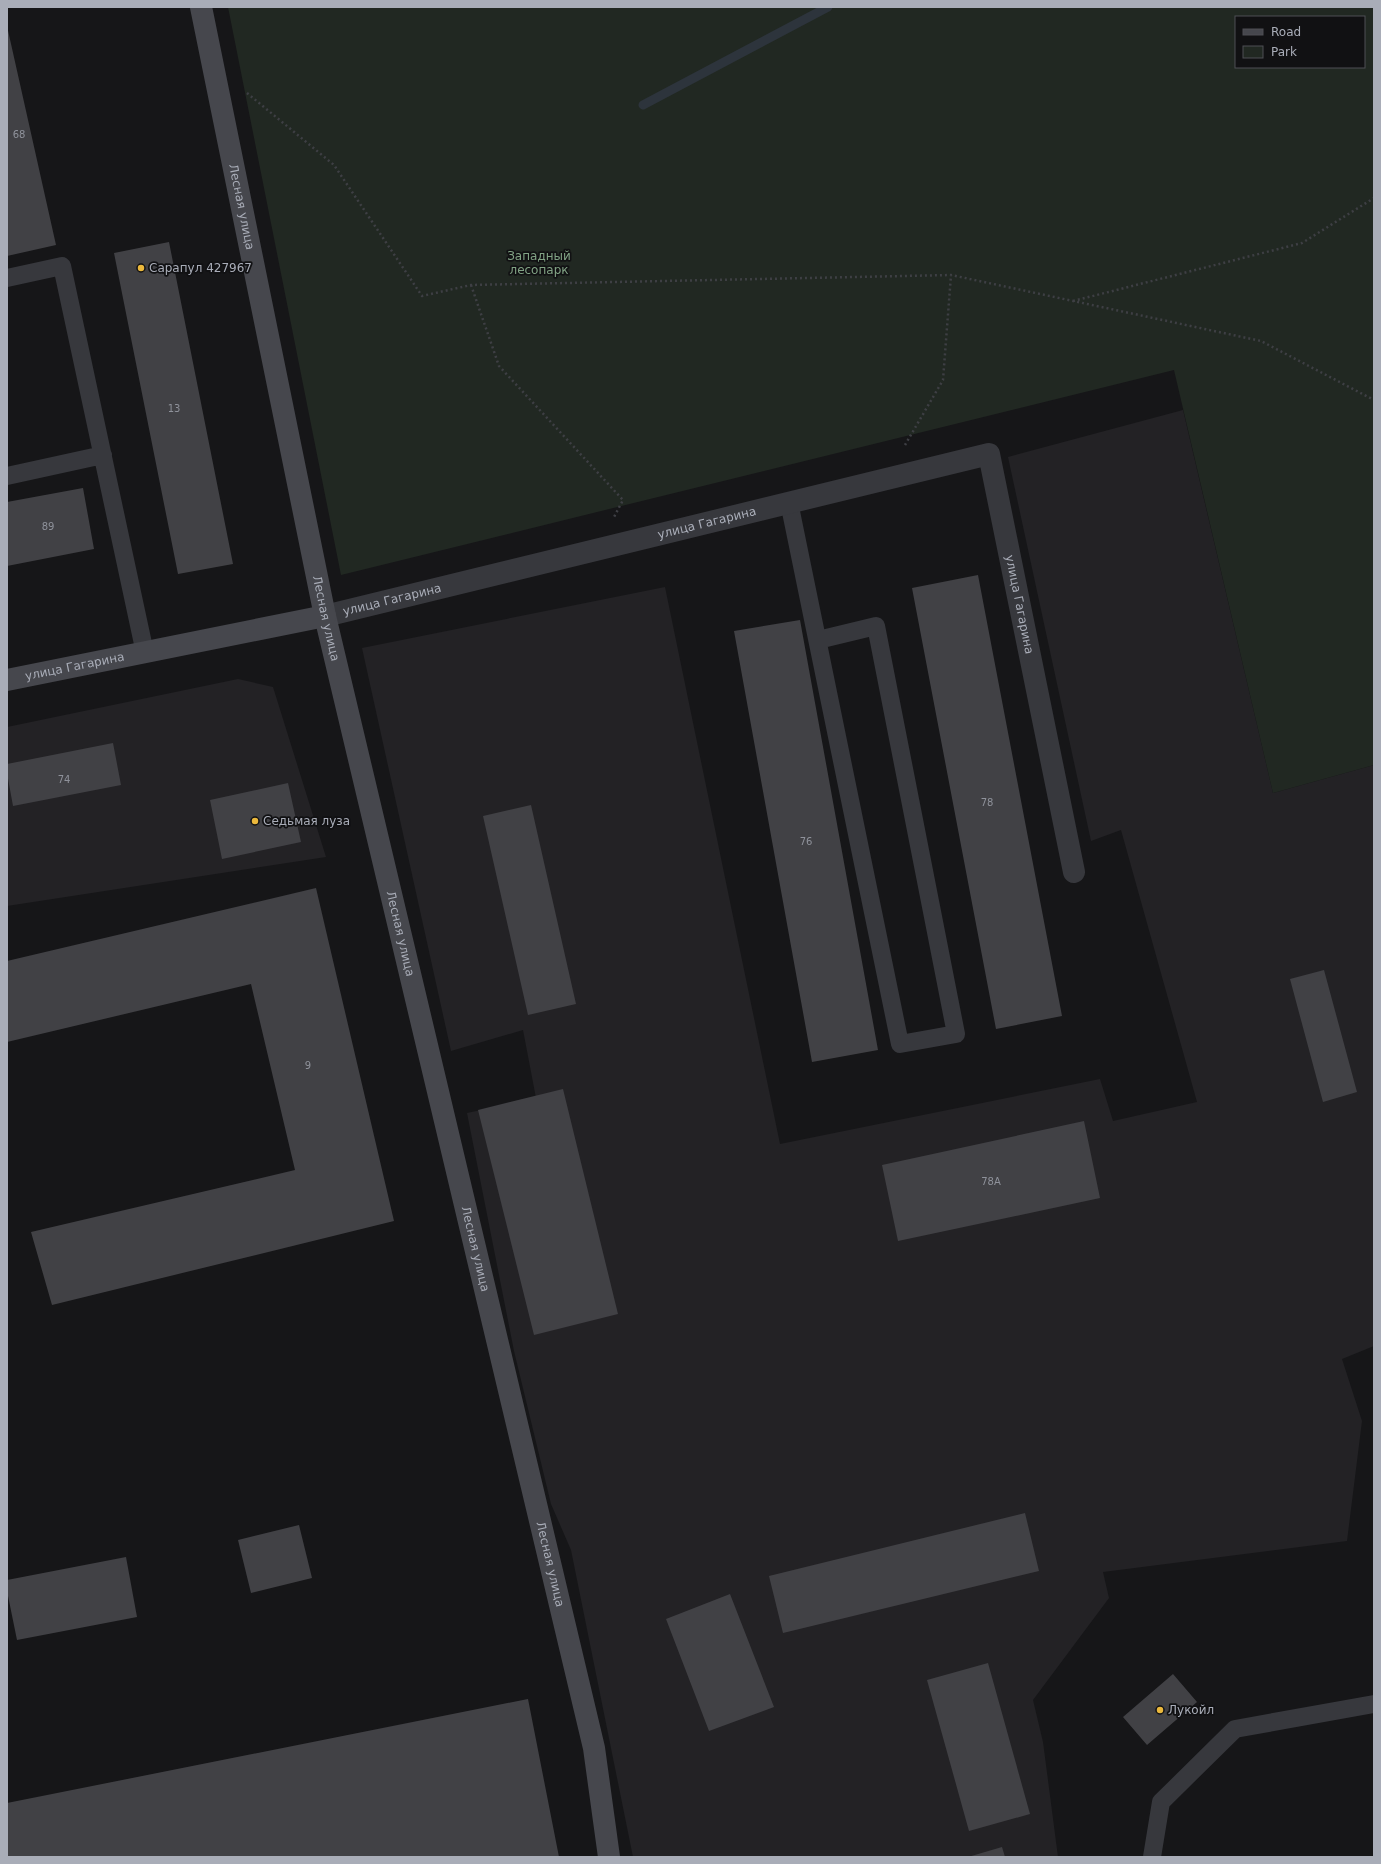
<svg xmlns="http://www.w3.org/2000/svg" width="1381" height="1864" viewBox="0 0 1381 1864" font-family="'DejaVu Sans',sans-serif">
<rect width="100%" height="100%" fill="#161618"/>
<path fill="#232225" d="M 1183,410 L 1273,793 L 1374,765 L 1374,1346 L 1342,1359 L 1362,1421 L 1347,1541 L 1103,1572 L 1109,1598 L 1033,1700 L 1043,1742 L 1058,1857 L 633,1857 L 571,1550 L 551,1504 L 514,1351 L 467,1113 L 536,1098 L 523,1030 L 451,1051 L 362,648 L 665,587 L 780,1144 L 1100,1079 L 1113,1121 L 1197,1102 L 1121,830 L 1091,841 L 1008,457 Z
M 238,679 L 273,687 L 326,857 L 7,906 L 7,727 Z"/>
<path fill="#212822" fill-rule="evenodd" d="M 228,7 L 1374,7 L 1374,765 L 1273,793 L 1174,370 L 341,575 ZM 1236,17 L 1364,17 L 1364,67 L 1236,67 Z"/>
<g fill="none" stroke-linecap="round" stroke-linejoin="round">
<path stroke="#2d343c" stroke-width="9" d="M 643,105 L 828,7"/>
</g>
<path fill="#414145" d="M 7,26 L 56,245 L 7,256 Z
M 169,242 L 233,564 L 178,574 L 114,253 Z
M 83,488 L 94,549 L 7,566 L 7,502 Z
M 978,575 L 1062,1016 L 996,1029 L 912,588 Z
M 800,620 L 878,1050 L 812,1062 L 734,631 Z
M 113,743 L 121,785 L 13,806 L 7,773 L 7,764 Z
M 288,783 L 301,842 L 222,859 L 210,800 Z
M 531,805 L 576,1004 L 528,1015 L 483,816 Z
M 316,888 L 394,1221 L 52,1305 L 31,1232 L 295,1170 L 251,984 L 7,1042 L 7,961 Z
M 1324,970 L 1357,1092 L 1323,1102 L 1290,979 Z
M 563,1089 L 618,1314 L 534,1335 L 478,1110 Z
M 1084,1121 L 1100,1198 L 898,1241 L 882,1165 Z
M 1025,1513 L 1039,1571 L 783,1633 L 769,1576 Z
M 299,1525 L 312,1578 L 251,1593 L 238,1540 Z
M 126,1557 L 137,1617 L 17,1640 L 7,1591 L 7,1580 Z
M 730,1594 L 774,1707 L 709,1731 L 666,1619 Z
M 988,1663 L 1030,1814 L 969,1831 L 927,1680 Z
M 1173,1674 L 1197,1702 L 1147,1745 L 1123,1717 Z
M 528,1699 L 559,1857 L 7,1857 L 7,1803 Z
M 1002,1847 L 1005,1857 L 968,1857 Z"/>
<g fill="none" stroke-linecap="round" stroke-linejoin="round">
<path stroke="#3e3f44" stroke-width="2.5" stroke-dasharray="2 3" stroke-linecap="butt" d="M 247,93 L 334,165 L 422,296 L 471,285 L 951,275 L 1261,341 L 1374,400
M 471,285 L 499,366 L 623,500 L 614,517
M 1073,301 L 1302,243 L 1374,198
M 905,445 L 943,380 L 951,275"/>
<path stroke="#37383d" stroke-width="18" d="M 7,278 L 62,266 L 145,653
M 7,476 L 103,455
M 789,502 L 900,1044 L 956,1034 L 876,626 L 818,640
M 1152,1857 L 1161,1802 L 1235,1729 L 1374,1704"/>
<path stroke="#37383d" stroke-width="22" id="s1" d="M 325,616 L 989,454 L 1074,872"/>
<g stroke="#46474d" stroke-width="22">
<path id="s2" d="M 201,7 L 325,616 L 594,1748 L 609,1857"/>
<path id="s3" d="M 7,680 L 325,616"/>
</g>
</g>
<g fill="#ebb83c" stroke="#111113" stroke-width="1.5">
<circle cx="141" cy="268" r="4"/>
<circle cx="255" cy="821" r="4"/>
<circle cx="1160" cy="1710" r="4"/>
</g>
<g text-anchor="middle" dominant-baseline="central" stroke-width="3.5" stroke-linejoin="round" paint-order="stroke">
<g font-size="10" fill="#8f929b">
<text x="19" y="134">68</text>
<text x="174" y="408">13</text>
<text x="48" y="526">89</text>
<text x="64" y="779">74</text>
<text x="987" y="802">78</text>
<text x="806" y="841">76</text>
<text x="308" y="1065">9</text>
<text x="991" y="1181">78А</text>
</g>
<g font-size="12" fill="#a9adb8" stroke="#111113">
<text stroke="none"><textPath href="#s2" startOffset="204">Лесная улица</textPath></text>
<text stroke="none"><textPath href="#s1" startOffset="393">улица Гагарина</textPath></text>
<text stroke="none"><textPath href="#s1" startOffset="69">улица Гагарина</textPath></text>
<text stroke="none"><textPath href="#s1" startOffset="837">улица Гагарина</textPath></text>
<text stroke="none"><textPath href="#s2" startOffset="624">Лесная улица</textPath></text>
<text stroke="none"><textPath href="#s3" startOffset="69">улица Гагарина</textPath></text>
<text stroke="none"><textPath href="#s2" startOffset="948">Лесная улица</textPath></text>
<text stroke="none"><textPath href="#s2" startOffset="1272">Лесная улица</textPath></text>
<text stroke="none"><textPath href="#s2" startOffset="1596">Лесная улица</textPath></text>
</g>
<g font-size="12" fill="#81a284" stroke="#111113">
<text x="539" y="256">Западный<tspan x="539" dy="14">лесопарк</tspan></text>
</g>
<g font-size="12" fill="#a9adb8" stroke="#111113" text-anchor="start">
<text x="149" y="268">Сарапул 427967</text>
<text x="263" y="821">Седьмая луза</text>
<text x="1168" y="1710">Лукойл</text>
</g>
</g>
<rect width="1381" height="1864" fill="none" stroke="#a9adb8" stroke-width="16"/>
<rect x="1235" y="16" width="130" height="52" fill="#111113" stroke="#4e4f55"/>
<rect x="1243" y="29" width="20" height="6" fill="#46474d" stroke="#4e4f55"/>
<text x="1271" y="36" font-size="12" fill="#a9adb8">Road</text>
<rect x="1243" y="46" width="20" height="12" fill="#212822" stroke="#4e4f55"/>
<text x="1271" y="56" font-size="12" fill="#a9adb8">Park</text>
</svg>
